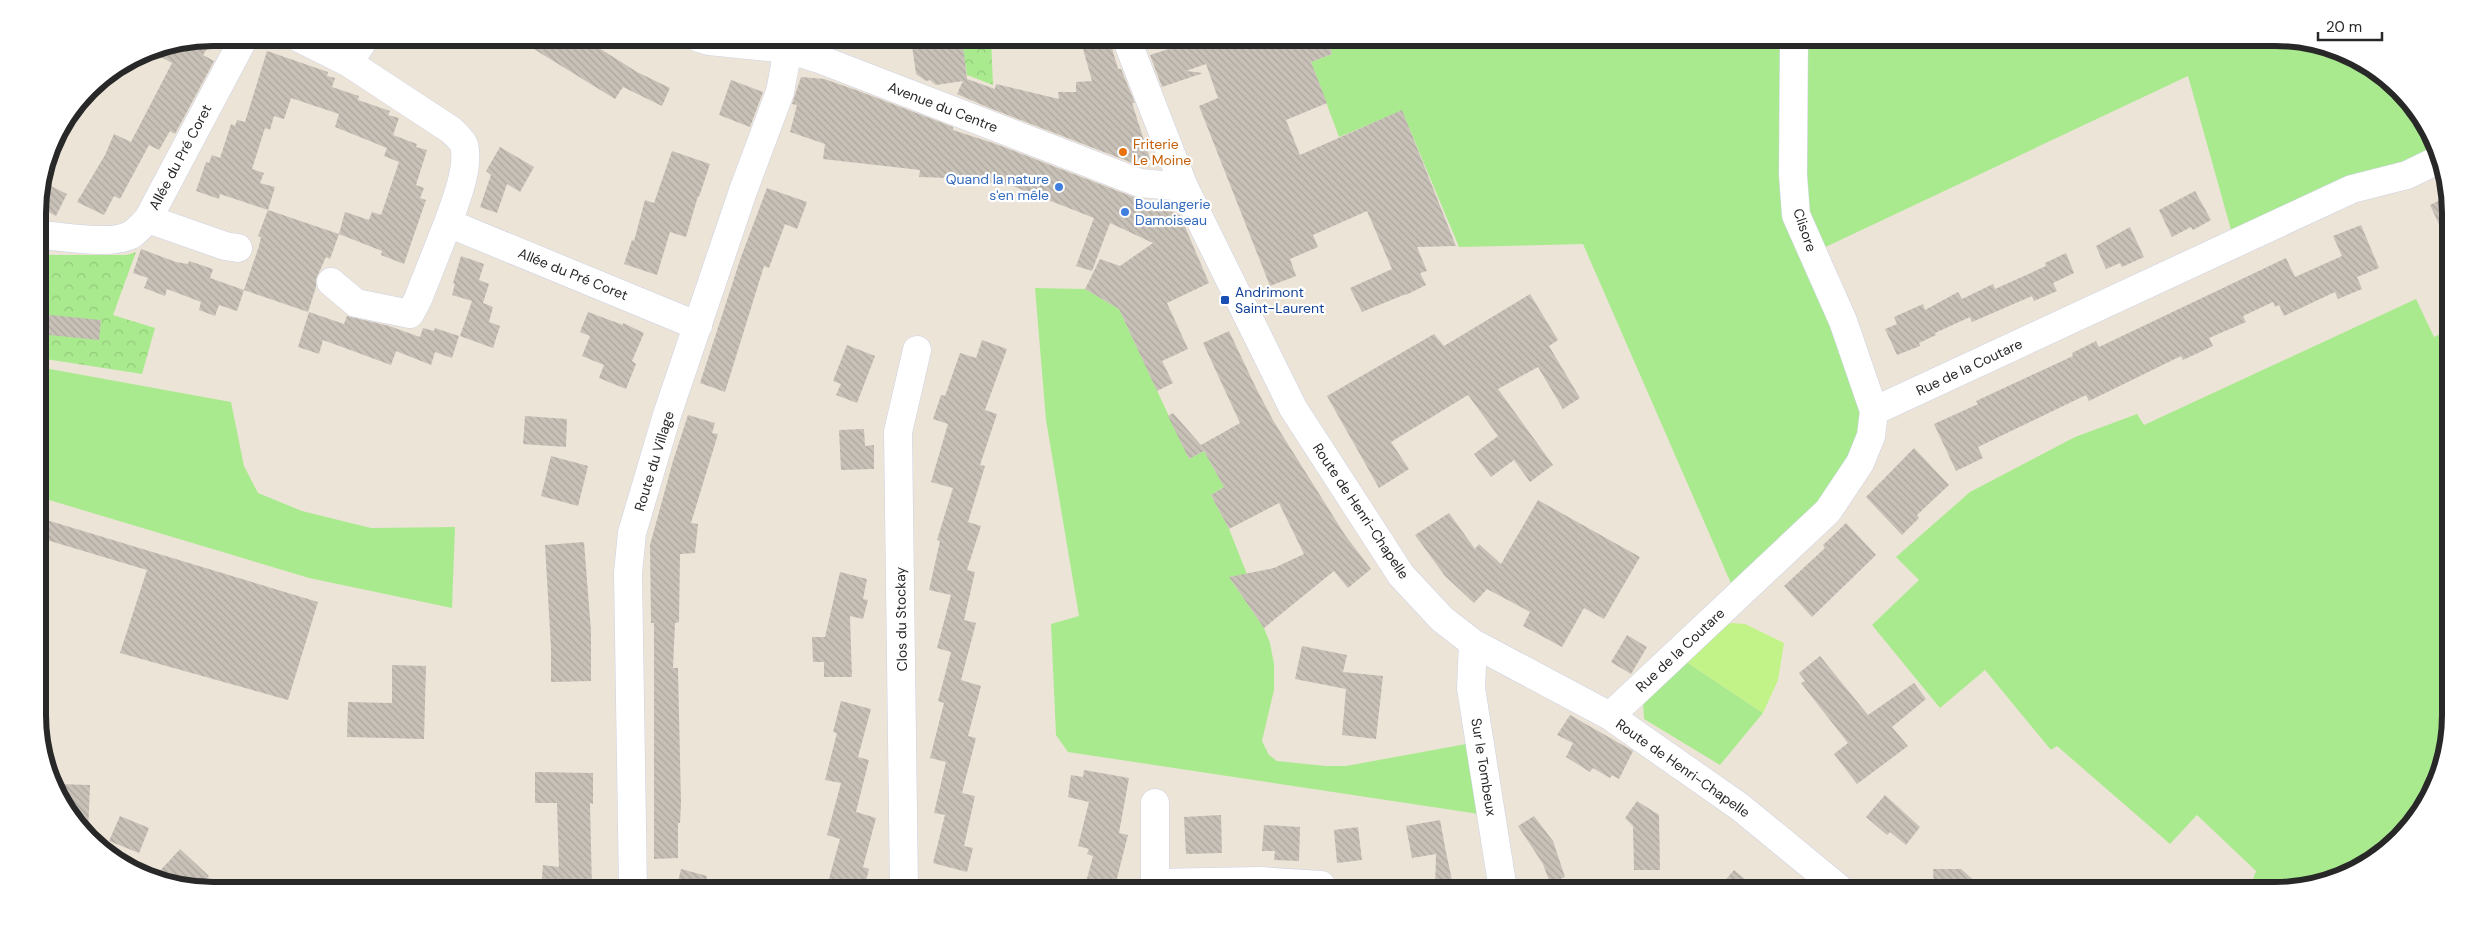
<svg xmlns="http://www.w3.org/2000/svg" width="2488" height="928" viewBox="0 0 2488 928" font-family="'DM Sans',sans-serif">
<defs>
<pattern id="park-crowns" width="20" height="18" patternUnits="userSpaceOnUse" patternTransform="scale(1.25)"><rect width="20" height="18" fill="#aaea8e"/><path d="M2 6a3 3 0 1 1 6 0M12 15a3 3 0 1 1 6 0" fill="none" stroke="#92c97a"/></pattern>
<pattern id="building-back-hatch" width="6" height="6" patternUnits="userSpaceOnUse" patternTransform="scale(1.25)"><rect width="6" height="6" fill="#c8c1b8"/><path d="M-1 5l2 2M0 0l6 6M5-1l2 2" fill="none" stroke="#aca69e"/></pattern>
</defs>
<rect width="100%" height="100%" fill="#ede4d8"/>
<path fill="#aaea8e" d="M 1327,38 L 1787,38 L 1786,203 L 1864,397 L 1855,466 L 1733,588 L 1583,244 L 1459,247 L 1402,111 L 1339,137 L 1311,62 L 1332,54 Z
M 1803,38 L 2275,38 L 2331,47 L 2407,98 L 2438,150 L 2233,237 L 2188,76 L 1817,251 L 1800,171 Z
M 1035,288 L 1085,289 L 1119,309 L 1189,459 L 1204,451 L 1224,487 L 1211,495 L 1229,529 L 1247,574 L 1229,577 L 1264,628 L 1270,643 L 1274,664 L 1274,690 L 1262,741 L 1269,755 L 1277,761 L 1326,766 L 1346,766 L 1466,744 L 1479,814 L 1068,752 L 1056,735 L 1051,624 L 1079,616 L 1046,420 Z
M 2416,299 L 2434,337 L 2449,330 L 2450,715 C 2448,733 2447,754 2441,771 C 2426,816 2386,858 2342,877 C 2315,889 2278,890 2249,890 L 2256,871 L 2197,815 L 2170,844 L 2057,746 L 2051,750 L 1985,670 L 1940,708 L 1872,625 L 1919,580 L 1896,557 L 1970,492 L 2075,437 L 2137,414 L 2144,425 Z
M 39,367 L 231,402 L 244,466 L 258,493 L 302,511 L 371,528 L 455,527 L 452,608 L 309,578 L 39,497 Z
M 1685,661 L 1763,713 L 1720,765 L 1644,719 L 1643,700 Z"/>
<path fill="url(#park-crowns)" d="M 966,38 L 991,38 L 993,85 L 967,75 L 962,43 L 966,42 Z
M 136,252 L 113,315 L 155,328 L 142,374 L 39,358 L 38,255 L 127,255 Z"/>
<path fill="#c2f388" d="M 1732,623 L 1745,624 L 1784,643 L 1778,680 L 1763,713 L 1685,661 L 1722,627 Z"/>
<path fill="url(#building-back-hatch)" d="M 516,38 L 583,38 L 637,72 L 670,88 L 662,106 L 623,87 L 615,99 Z
M 911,38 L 962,38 L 967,79 L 995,89 L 996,84 L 1059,99 L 1058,92 L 1076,92 L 1076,82 L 1092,81 L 1080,38 L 1109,38 L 1118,69 L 1121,69 L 1135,103 L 1132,103 L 1150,159 L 1143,167 L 987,107 L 957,94 L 963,81 L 936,85 L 930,80 L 926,81 L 916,74 Z
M 1203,38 L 1327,38 L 1332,54 L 1311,62 L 1327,103 L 1286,120 L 1300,155 L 1402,110 L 1456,246 L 1417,247 L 1427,271 L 1420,273 L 1426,285 L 1406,295 L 1406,294 L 1362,312 L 1350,288 L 1392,269 L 1367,211 L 1313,235 L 1318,247 L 1290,259 L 1296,276 L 1270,286 L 1199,106 L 1218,98 L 1206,64 L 1186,71 L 1203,73 L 1162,87 L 1150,55 Z
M 193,41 L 207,49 L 203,55 L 214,61 L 175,134 L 170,131 L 159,150 L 149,145 L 120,199 L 114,196 L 104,215 L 77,202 L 105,155 L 114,134 L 131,142 L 172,63 L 148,50 Z
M 267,51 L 328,72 L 327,76 L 335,78 L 332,87 L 359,96 L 358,100 L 390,111 L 388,115 L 399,118 L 393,135 L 417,144 L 416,147 L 427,150 L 416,185 L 424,188 L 420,198 L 426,200 L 404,264 L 381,255 L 382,251 L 339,234 L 345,212 L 369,220 L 372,212 L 381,215 L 399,162 L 384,156 L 387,148 L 335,127 L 339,114 L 291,98 L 284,119 L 274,116 L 270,130 L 265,128 L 252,169 L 264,173 L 260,183 L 275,187 L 268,210 L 220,194 L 219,199 L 196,191 L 206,162 L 209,163 L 212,155 L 220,158 L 231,124 L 235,126 L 237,120 L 245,122 Z
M 801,77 L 824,79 L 856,90 L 953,127 L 953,130 L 996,144 L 1180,215 L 1209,283 L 1167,303 L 1188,349 L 1162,361 L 1173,383 L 1157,391 L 1119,309 L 1085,289 L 1100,259 L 1120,266 L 1153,243 L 1110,223 L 1092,271 L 1076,266 L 1094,218 L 1013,186 L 950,178 L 919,177 L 920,170 L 823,159 L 825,144 L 790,132 L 797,105 L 792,104 Z
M 731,80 L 763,92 L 750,127 L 719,115 Z
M 500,147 L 534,167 L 520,192 L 507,184 L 497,213 L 480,207 L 491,175 L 486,171 Z
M 672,151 L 710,164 L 699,197 L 698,196 L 686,237 L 670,232 L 657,275 L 624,264 L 632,240 L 634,241 L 645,200 L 654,203 Z
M 47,184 L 67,194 L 56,216 L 38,207 L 42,187 L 45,188 Z
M 767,188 L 807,202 L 797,229 L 785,224 L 769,268 L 764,266 L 725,392 L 700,383 L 741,257 Z
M 2195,191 L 2211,220 L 2193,230 L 2191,227 L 2172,237 L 2159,210 Z
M 2449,196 L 2449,246 L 2430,205 Z
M 268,210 L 339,234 L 330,259 L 326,257 L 316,279 L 316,287 L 308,312 L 244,290 L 259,246 L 261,237 L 258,236 Z
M 2361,225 L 2379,268 L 2357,277 L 2362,289 L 2338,299 L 2335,292 L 2284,316 L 2279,305 L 2275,307 L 2273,302 L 2243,316 L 2246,322 L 2209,338 L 2213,346 L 2183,360 L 2181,356 L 2089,401 L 2086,395 L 1978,447 L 1983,458 L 1956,471 L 1934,424 L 1978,404 L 1976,401 L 2073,356 L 2072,353 L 2096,341 L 2099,347 L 2286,258 L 2295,277 L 2342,256 L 2333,236 Z
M 2130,227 L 2144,257 L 2122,267 L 2120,263 L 2106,269 L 2096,246 Z
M 141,249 L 176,262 L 188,264 L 189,261 L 213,269 L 210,278 L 244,290 L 237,311 L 219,305 L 215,316 L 199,310 L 201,302 L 167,289 L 165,296 L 144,288 L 148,278 L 133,273 Z
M 2066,253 L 2074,273 L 2053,283 L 2057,291 L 2034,301 L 2032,296 L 1972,322 L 1970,317 L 1935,333 L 1936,335 L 1919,343 L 1920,346 L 1897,355 L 1885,329 L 1897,324 L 1894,317 L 1923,304 L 1925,310 L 1958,292 L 1962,299 L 1993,284 L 1995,289 L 2046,266 L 2045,263 Z
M 461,256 L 484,264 L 479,280 L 489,284 L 483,303 L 493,307 L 489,322 L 500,326 L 493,348 L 460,336 L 472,301 L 452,295 L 455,284 L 453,283 Z
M 1530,294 L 1558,340 L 1549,346 L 1580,398 L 1563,409 L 1538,367 L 1498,389 L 1553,465 L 1530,482 L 1514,460 L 1491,477 L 1474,454 L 1498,436 L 1468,395 L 1391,442 L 1409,469 L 1379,488 L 1327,396 L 1434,334 L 1444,346 Z
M 309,312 L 344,324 L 347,316 L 389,326 L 420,337 L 423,328 L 434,331 L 435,328 L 459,336 L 452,358 L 435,352 L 431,365 L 396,351 L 391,365 L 323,340 L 319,354 L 298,347 Z
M 588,312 L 623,325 L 623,323 L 644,333 L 632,361 L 636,364 L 626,389 L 599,378 L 604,365 L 582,356 L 590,336 L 580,332 Z
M 40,314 L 101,320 L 99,340 L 39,334 Z
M 1229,331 L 1256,388 L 1274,422 L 1345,535 L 1371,569 L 1348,588 L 1334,571 L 1264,628 L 1229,577 L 1274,568 L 1304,554 L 1279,503 L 1229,529 L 1211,495 L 1224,487 L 1204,451 L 1189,459 L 1168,416 L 1173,413 L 1201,445 L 1240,423 L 1203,343 Z
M 982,340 L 1007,349 L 985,410 L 997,414 L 980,465 L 985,466 L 968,522 L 981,526 L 967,570 L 975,572 L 964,620 L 976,623 L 961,680 L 981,686 L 968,736 L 976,738 L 962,793 L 975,796 L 964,846 L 973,848 L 967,872 L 933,863 L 945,815 L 934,813 L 946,762 L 930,758 L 944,703 L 938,701 L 951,652 L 937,648 L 951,595 L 929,590 L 940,541 L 937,540 L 953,488 L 931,482 L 948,424 L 933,419 L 941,395 L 945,396 L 960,353 L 976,358 Z
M 847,345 L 875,356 L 857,403 L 836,395 L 841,384 L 833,381 Z
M 688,415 L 715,423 L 712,433 L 718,434 L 691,523 L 698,524 L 695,553 L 680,554 L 679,622 L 675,623 L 673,668 L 678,668 L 681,803 L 680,823 L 678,823 L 678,858 L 654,859 L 654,623 L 651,623 L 650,545 L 673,461 Z
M 525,416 L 567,419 L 566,447 L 523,444 Z
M 864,429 L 865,446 L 874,445 L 874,469 L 841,470 L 839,430 Z
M 1914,448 L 1949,485 L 1917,515 L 1919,518 L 1902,535 L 1866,497 Z
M 551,456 L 588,466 L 578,506 L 541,496 Z
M 1538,500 L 1640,557 L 1604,619 L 1584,608 L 1562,647 L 1523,626 L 1530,612 L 1487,589 L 1474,603 L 1445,576 L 1415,535 L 1449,513 L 1475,549 L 1479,544 L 1501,564 Z
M 40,518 L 318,602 L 288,700 L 120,653 L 147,570 L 40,538 Z
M 1846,523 L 1876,555 L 1812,617 L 1784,586 L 1825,548 L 1823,545 Z
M 584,542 L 591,631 L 591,681 L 551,682 L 551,648 L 545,545 Z
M 840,572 L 867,579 L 863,599 L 868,600 L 863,619 L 850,616 L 852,677 L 824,677 L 824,662 L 813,662 L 812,637 L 825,637 Z
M 1627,635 L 1647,647 L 1631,674 L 1611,662 Z
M 1302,646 L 1347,655 L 1343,672 L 1383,676 L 1376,739 L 1342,735 L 1346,689 L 1295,679 Z
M 1820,656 L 1868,715 L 1914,683 L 1926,699 L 1892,727 L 1908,746 L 1857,784 L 1834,754 L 1848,743 L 1801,683 L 1805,681 L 1799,673 Z
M 392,665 L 426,666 L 424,739 L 347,737 L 348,702 L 392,703 Z
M 841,701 L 871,709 L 858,757 L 869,760 L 856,812 L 876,818 L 863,867 L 869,869 L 864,890 L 844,890 L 827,886 L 840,839 L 827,835 L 841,783 L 825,780 L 837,733 L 833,732 Z
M 1570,715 L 1633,751 L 1619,779 L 1612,775 L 1610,778 L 1593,768 L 1590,772 L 1566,757 L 1573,743 L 1557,735 Z
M 1084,770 L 1129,778 L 1119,833 L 1128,835 L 1114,890 L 1084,890 L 1093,856 L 1087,854 L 1089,849 L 1078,846 L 1089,802 L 1068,797 L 1071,775 L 1083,777 Z
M 535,772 L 593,773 L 593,804 L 590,803 L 592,890 L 541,890 L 543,865 L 559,867 L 557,803 L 535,803 Z
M 58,784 L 90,785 L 88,835 L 81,831 Z
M 1885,795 L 1920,827 L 1906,845 L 1890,832 L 1887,835 L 1866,817 Z
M 1637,801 L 1659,815 L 1660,870 L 1634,870 L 1633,826 L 1625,818 Z
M 1221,815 L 1222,853 L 1186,854 L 1184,817 Z
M 120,816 L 149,828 L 139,853 L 109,841 Z
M 1534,816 L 1553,841 L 1565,877 L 1550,883 L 1543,864 L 1518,826 Z
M 1440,820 L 1446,852 L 1454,890 L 1435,890 L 1436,854 L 1412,858 L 1406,826 Z
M 1264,825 L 1300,827 L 1299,861 L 1274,860 L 1275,851 L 1262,851 Z
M 1358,827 L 1362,860 L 1337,863 L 1334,830 Z
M 180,849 L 209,876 L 198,888 L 170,883 L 158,873 Z
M 681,869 L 707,876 L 704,890 L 676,890 Z
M 1933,869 L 1961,869 L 1985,890 L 1934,890 Z
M 1734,870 L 1758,890 L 1717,890 Z"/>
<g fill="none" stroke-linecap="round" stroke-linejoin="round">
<g stroke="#cdd1e3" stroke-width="29">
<path id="minor" d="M 299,38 L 349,63 L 451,130 C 455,134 462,140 464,145 C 470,167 455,203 448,223 L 698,326
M 699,38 L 709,41 L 787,49 L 822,60 L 1140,183 L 1184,187
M 1126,38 L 1184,187 L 1293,408 L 1401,575 L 1442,619 L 1473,643 L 1610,716 L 1740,807 L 1841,890
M 349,63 L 365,38
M 148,219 L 225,246 L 238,248
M 38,235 C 63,236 109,246 131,235 C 137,231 143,224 148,219 L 244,38
M 331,282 L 356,303 L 410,314 L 418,299 L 448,223
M 1874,411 L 2352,189 L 2407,175 L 2440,159
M 1473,643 L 1471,688 L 1503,890
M 1610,716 L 1828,511 L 1860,463 L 1871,436 L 1874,411 L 1843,321 L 1796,215 L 1793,175 L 1794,38
M 1155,803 L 1155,890
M 1155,883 L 1260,881 L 1321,885
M 633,890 L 628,573 L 632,533 L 667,415 L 743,191 L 780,92 L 790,38
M 904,890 L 898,432 L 917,350"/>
</g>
<use href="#minor" stroke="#fff" stroke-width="28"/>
</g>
<circle fill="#e8710a" stroke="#fff" stroke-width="2" cx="1123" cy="152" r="5"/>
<g fill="#3f7fe0" stroke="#fff" stroke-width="2">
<circle cx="1059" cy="187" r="5"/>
<circle cx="1125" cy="212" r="5"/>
</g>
<rect fill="#1a4fb4" stroke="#fff" stroke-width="2" x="1220" y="295" width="10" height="10" rx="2.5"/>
<g text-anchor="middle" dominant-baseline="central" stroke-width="4.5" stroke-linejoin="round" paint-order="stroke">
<g font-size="14" fill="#282828" stroke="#fff">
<text transform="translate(943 107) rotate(21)">Avenue du Centre</text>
<text transform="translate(180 157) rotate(-62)">Allée du Pré Coret</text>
<text transform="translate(1805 230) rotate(71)">Clisore</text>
<text transform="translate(573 274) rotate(22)">Allée du Pré Coret</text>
<text transform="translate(1969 367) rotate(-25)">Rue de la Coutare</text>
<text transform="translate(654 461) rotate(-73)">Route du Village</text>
<text transform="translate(1361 511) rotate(56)">Route de Henri-Chapelle</text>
<text transform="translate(901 619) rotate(-91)">Clos du Stockay</text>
<text transform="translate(1680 650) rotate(-43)">Rue de la Coutare</text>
<text transform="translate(1484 767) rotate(81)">Sur le Tombeux</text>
<text transform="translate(1683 768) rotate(35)">Route de Henri-Chapelle</text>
</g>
<g font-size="14" fill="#c56008" stroke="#fff" text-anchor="start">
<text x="1133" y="144">Friterie<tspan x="1133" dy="16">Le Moine</tspan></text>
</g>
<g font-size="14" fill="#366cbe" stroke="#fff" text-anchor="end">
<text x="1049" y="179">Quand la nature<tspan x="1049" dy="16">s'en mêle</tspan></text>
<text x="1135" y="204" text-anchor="start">Boulangerie<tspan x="1135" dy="16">Damoiseau</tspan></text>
</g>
<g font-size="14" fill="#164399" stroke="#fff" text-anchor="start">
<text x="1235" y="292">Andrimont<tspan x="1235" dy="16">Saint-Laurent</tspan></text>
</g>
</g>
<path d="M0 0H2488V928H0ZM213 46H2275A167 167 0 0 1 2442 213V715A167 167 0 0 1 2275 882H213A167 167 0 0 1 46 715V213A167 167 0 0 1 213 46Z" fill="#fff" fill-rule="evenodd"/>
<path fill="none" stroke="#282828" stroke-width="6" d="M213 46H2275A167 167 0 0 1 2442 213V715A167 167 0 0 1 2275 882H213A167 167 0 0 1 46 715V213A167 167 0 0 1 213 46Z"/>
<path d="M2318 32v8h64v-8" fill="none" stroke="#282828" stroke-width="2.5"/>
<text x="2326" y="32" font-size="15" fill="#282828" stroke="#ffffff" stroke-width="4" paint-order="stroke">20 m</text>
</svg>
